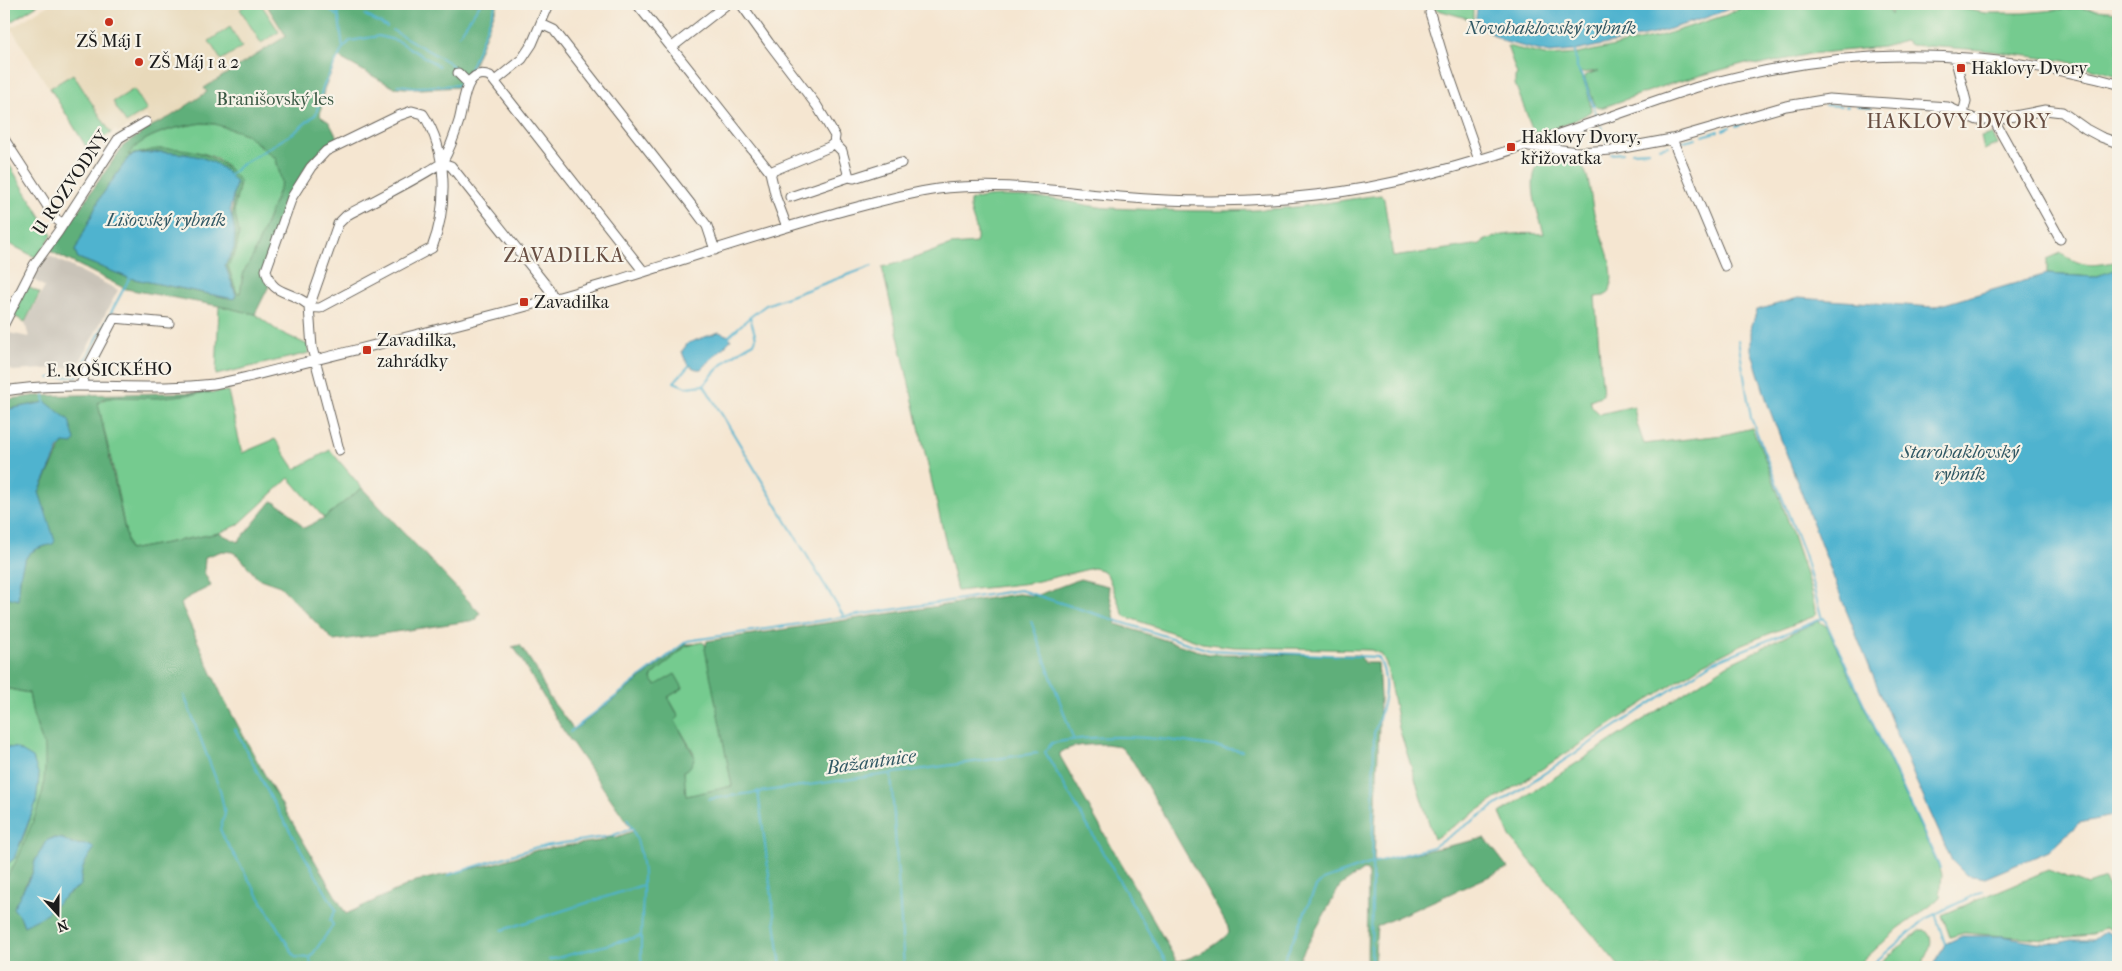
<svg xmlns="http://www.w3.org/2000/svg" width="2122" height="971" viewBox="0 0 2122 971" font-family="'IM FELL French Canon',serif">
<rect width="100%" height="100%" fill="#f7f3e8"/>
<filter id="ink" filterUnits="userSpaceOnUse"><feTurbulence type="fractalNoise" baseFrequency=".02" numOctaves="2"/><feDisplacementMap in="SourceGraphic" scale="10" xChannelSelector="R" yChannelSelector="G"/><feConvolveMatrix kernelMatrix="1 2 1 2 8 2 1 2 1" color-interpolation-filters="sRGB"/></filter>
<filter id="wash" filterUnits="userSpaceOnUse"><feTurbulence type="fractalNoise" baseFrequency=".0096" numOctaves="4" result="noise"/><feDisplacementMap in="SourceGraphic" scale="20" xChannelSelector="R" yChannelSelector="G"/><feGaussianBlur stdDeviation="1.12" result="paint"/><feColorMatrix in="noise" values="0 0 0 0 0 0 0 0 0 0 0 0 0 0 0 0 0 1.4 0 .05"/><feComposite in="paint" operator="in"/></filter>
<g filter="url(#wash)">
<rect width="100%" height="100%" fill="#f5e6d1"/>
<path fill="#e8d9ba" d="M 50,4 L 266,4 L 286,36 L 205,87 L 207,92 L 170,117 L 152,126 L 146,116 L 118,133 L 116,130 L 87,148 L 11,28 Z"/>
<path fill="#c9c3b8" d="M 48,255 L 118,290 L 77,367 L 13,371 L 4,366 L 4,332 L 29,337 L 25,323 L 45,287 L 32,279 Z"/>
<path fill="#74cb8f" stroke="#487456" d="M 4,4 L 39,4 L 4,26 Z
M 248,4 L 261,4 L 279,32 L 261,43 L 240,9 Z
M 1430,4 L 1473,4 L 1473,20 L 1431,8 Z
M 1749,4 L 1783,4 L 1783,6 L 1788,4 L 1886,4 L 1891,15 L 1892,4 L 1949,6 L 1985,13 L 2023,13 L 2076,8 L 2118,12 L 2118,76 L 2065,61 L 1982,50 L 1911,45 L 1905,41 L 1883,47 L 1809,54 L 1760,65 L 1746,63 L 1670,84 L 1601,108 L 1596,107 L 1584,77 L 1585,75 L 1599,71 L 1579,73 C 1586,83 1590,98 1591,111 C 1580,120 1549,132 1535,133 L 1532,128 L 1515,84 L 1515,77 L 1517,74 L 1507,46 L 1549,56 L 1577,54 L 1657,37 L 1726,15 Z
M 230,27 L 242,47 L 221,60 L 209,41 Z
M 73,74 L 111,133 L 87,148 L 50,88 Z
M 134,89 L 147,110 L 126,123 L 113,102 Z
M 202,123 L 215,124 L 246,134 L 276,159 L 282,182 L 253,256 L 244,271 L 240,293 L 237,293 L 228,266 L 236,251 L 239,233 L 234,209 L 240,182 C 234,176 229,167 222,162 C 195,143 158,153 127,155 C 143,134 177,127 202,123 Z
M 1992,134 L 1998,144 L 1984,150 L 1981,137 Z
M 4,156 L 52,235 L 37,258 L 4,241 Z
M 1572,158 C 1577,159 1581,162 1583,167 C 1591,181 1590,198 1594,213 C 1600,237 1619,268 1609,293 L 1604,296 L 1595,297 L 1603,395 L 1590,400 L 1592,407 L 1600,414 L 1634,406 L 1637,424 L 1644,444 L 1723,435 L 1752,428 C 1763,449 1819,600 1815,616 L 1743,644 L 1702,665 L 1434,839 L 1399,728 L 1386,663 L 1381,654 L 1371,650 L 1234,647 L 1202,643 L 1124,616 L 1107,574 L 1102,570 L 1093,568 L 1030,583 L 957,591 L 882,267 L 909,260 L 951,245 L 976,243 C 981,230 968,215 970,201 C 986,193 1033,197 1052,199 C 1071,201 1090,207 1109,208 C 1163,210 1218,213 1272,209 C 1309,207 1345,199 1381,195 L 1384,199 L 1393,257 L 1480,244 C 1493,232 1527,233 1544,234 C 1538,211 1526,185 1539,162 Z
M 2061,253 C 2083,268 2093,266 2118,261 L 2118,269 L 2093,277 L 2047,274 L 2047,259 Z
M 26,286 L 40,293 L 25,322 L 12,315 Z
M 219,306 L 255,314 L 278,331 L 308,345 L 309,353 L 216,375 Z
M 228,391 L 242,453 L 275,439 L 295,469 L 330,450 L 362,488 L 324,518 L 289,478 L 238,525 L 219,533 L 129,550 L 113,468 L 98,403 C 106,396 119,397 129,397 C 162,398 194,394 228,391 Z
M 1819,621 L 1827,627 L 1942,874 L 1940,897 L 1929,907 L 1899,928 L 1856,967 L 1620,967 L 1510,837 L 1500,813 L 1727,665 C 1758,651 1787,634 1819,621 Z
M 702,642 L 705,644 L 732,786 L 685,797 L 684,770 L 694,753 L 675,721 L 679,716 L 668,697 L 683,688 L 656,685 L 651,679 L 652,676 L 686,646 Z
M 4,688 L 29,693 C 31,704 33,715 37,727 C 39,734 43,741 45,748 C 53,784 24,853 4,882 L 4,866 L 14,859 L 25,834 L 36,803 L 39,776 L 16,748 L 4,747 Z
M 2048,870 L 2088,885 L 2105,879 L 2118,911 L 2118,933 L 2105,927 L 2092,935 L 2046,939 L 1964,933 L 1950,937 L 1942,915 Z
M 1920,930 L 1925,930 C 1938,941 1926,957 1919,967 L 1875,967 Z"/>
<path fill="#5faf7a" stroke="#3e664b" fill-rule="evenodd" d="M 266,4 L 498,4 L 469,76 L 461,87 L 419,89 L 393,87 L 338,57 L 324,89 L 320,116 L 329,122 L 339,141 L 309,161 L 290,197 L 265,266 L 269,286 L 255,314 L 219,306 L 126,289 L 50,251 L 123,146 L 152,126 L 170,117 L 207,92 L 204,88 L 286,36 ZM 202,123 L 215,124 L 246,134 L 276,159 L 282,183 L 253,256 L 244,271 L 240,293 L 237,293 L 228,266 L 236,251 L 239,233 L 234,209 L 240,182 C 222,155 189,146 158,149 C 148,150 137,154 128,155 C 144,133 177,127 202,123 ZM 161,152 L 188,154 L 234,196 C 227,222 244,239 225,265 L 236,295 L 234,299 L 129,278 L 78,258 L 75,251 L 100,198 L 129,157 L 137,154 Z
M 211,392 L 157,398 L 117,397 L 102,399 L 98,403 L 129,550 L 219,533 L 238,542 L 272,501 L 285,508 L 304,528 L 324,518 L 362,488 L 480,613 L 476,620 L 334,641 L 280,586 L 257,578 L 239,556 L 232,552 L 222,551 L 205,557 L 204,572 L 211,586 L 189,597 L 181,604 L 223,698 L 272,788 L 346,914 L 416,881 L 493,864 L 537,850 L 606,840 L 604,838 L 617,837 L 633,831 L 563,730 L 514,647 L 512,647 L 520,645 L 536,669 L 549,697 L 574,730 L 686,644 L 694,644 L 686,646 L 652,676 L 651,679 L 656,685 L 675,674 L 683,688 L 668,697 L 679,717 L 675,721 L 695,757 L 690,767 L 684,771 L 686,796 L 732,786 L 705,649 L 707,641 L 1018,594 L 1035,596 L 1080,579 L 1108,586 L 1116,624 L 1208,654 L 1359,655 L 1365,663 L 1378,663 L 1380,697 L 1374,862 L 1485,838 L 1508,868 L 1377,926 L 1374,965 L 1376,967 L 1367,967 L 1368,871 L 1363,870 L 1340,886 L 1295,967 L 4,967 L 4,882 L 19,856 L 35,816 L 43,791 L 45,768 L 45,749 L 33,715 L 29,693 L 4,688 L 4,596 L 18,599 C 20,585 19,559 33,551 C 39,547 46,546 53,544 L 39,492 L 63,443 L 46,402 L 4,410 L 4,400 L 33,396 ZM 1106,744 L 1120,746 L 1134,763 L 1228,927 L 1229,933 C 1216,946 1197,957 1179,961 L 1176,960 L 1060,756 L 1060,753 C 1072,744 1091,745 1106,744 ZM 53,838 L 63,839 L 72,844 L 91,845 L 80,874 L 81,885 L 24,926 L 21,918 L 24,887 L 32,874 L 35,861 L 46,841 Z"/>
<path fill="#50b3cf" stroke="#366876" d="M 1478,4 L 1742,4 L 1708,17 L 1654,34 L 1575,51 L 1549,53 L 1505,42 L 1475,23 Z
M 161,152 C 191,154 218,156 236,183 L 230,209 L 235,232 L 234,249 L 225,265 L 236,295 L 234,299 L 129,278 L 78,258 L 75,251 L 100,198 L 129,157 L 136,154 Z
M 2118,269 L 2118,815 L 2079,823 L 2049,851 L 1985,878 L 1966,875 L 1952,861 L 1916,781 L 1846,610 L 1769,408 L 1751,350 L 1751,328 L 1757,310 L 1798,298 L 1934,307 L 2047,274 L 2093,277 Z
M 719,332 L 729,336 L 731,340 L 701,369 C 691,371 684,360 682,351 L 688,343 Z
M 46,402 L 69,420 L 75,440 L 73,444 L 63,443 L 59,448 L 39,492 L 55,541 L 53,544 C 46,546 39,547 33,551 C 19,559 20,585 18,600 L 4,596 L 4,410 Z
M 4,747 L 16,748 L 33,758 L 39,776 L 36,803 L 14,859 L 4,866 Z
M 53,838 L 63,839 L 72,844 L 91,845 L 94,849 C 85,862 80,869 81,885 L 69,893 L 42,917 L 24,926 L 21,918 L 13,908 L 32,874 L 35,861 L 46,841 Z
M 2105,931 L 2118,937 L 2118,967 L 1933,967 L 1945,944 L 1962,936 L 2002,936 L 2037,942 L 2057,943 L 2072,940 L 2093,940 Z"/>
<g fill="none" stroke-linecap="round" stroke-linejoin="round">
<path stroke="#50b3cf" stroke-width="2" d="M 321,4 L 339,17
M 365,15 L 387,27
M 392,30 L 448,62 L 458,71
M 459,35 L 480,4
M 343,48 L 350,41 L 379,36 L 398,41 L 439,66
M 1575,51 L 1576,66 L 1585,82 L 1597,116
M 467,77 L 496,4
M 398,85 L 416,87 L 460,85
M 1825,105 L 1841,106
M 1846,106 L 1848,106
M 1857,106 L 1871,107
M 1783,112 L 1793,109
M 1752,121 L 1773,115
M 1601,126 L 1608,146
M 1736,126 L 1744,123
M 1723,130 L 1730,127
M 1703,136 L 1718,131
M 1680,142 L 1696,138
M 1659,148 L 1669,146
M 1632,152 L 1649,151
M 1611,154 L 1623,153
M 229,176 L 241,165 L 295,132 L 316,114 L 323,87 L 343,48 L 337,4
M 729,336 L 750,317
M 1738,340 L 1751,418 L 1804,554 L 1822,619
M 689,366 L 674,382 L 686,387 L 704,385
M 49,378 L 77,376 L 130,277
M 44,394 L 45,403
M 844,617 L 704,385 C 718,366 734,353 754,343 L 756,338 L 750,317 L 766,305 L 872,266
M 1031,621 L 1073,738
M 184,695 L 220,790 L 225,814 L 220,829 L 224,838 L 295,957 L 310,958 L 311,967
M 235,729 L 272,800 L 336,910 L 330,920 L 333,925 L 310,958
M 570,732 L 687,641 L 1020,590 L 1209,650 L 1378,657 C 1392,681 1383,709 1374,733 L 1371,967
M 891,773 L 904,967
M 758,791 L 781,967
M 709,799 L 1038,753
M 627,819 C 656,864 636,918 642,967
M 448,875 L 537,847 L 611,836 L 633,828
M 1935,913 L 1945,944
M 502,930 L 643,885
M 549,960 L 641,936
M 1169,967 L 1045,752 L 1052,743 C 1115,730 1179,740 1242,751
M 1281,967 L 1316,887 L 1323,880 L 1372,863 L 1433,847 L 1713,662 L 1824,618 L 1940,868
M 1869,967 L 1927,918 L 1983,891"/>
</g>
</g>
<g filter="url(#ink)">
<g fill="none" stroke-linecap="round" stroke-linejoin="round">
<g stroke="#68635b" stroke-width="11">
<path id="minor" d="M 637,4 L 770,172 L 776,198 L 787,227
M 741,4 L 769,43 L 817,106 L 835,136 L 834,143 L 829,147 L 770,172
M 1430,13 L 1445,63 L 1479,160
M 541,24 L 554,30 L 689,202 L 707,226 L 715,250
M 671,48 L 727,4
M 1955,57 L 1966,101 L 1963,114
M 458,73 L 469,84
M 495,81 L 522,59 L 532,44 L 549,4
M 412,111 L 423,114 C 448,151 448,206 432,248 L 320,308 C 310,308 311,306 303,301 C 286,290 271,294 266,270 L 292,197 L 311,167 L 326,151 L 398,116 Z
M 1994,120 L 2060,239
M 4,139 L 56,219 L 63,224
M 1672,139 L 1725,266
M 834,143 L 842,151 L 849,177
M 1529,146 L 1578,152 L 1612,150 L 1672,139 L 1786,106 L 1829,99 L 1948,107 L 1977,120 L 1994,120 L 2045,110 L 2062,112 L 2086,129 L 2101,137 L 2118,143
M 442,163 L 451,166 L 549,289 L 553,299
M 790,197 L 849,177 L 854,178 L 901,163
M 4,324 L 34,265 L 58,232 L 119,138 L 146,122
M 81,385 L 85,373 L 114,318 L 169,323
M 4,391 C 73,380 144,392 214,384 C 227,382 239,379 252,376 C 373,345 495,317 615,281 C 688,258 761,234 835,213 C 869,204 903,194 938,189 C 999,181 1060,192 1120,197 C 1203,204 1288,202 1370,187 C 1449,172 1525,146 1600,120 C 1634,109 1667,96 1701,86 C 1844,46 1975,46 2118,84
M 339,450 L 312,348 L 309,307 L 338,224 L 347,215 C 360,208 440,167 443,161 C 450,149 455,134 459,121 C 464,105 464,66 490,76 L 644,272"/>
</g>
<use href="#minor" stroke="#fff" stroke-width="9"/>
</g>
</g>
<g fill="#c8321e" stroke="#f7f3e8" stroke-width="2">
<circle cx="109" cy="22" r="5"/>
<circle cx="139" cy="62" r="5"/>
<rect x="1956" y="63" width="10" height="10" rx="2.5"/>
<rect x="1506" y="142" width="10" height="10" rx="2.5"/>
<rect x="519" y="297" width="10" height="10" rx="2.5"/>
<rect x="362" y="345" width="10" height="10" rx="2.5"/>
</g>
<g text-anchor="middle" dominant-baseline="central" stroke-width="4.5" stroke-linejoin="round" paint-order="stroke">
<g font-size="18" fill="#1c1c1c" stroke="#f7f3e8" text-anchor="start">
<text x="109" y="41" text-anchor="middle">ZŠ Máj I</text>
<text x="149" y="62">ZŠ Máj 1 a 2</text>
<text x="1971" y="68">Haklovy Dvory</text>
<text x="1521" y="137">Haklovy Dvory,<tspan x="1521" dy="21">křižovatka</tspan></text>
<text x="534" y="302">Zavadilka</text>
<text x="377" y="340">Zavadilka,<tspan x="377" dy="21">zahrádky</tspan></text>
</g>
<g font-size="18" fill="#3b5944" stroke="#f7f3e8">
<text x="275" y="99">Branišovský les</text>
</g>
<g font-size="18" fill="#1c1c1c" stroke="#f7f3e8">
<text transform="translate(71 183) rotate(-56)">U ROZVODNY</text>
<text transform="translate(109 370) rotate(-1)">E. ROŠICKÉHO</text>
</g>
<g font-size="19" font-style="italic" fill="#315864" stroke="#f7f3e8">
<text x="1551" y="28">Novohaklovský rybník</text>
<text x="166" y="220">Lišovský rybník</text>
<text x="1960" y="452">Starohaklovský<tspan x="1960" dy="22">rybník</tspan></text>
<text transform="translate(871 762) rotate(-8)">Bažantnice</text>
</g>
<g font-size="20" letter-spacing="1" fill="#684e42" stroke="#f7f3e8">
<text x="1959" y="121">HAKLOVY DVORY</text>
<text x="564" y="255">ZAVADILKA</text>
</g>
</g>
<rect width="2122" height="971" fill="none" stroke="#f7f3e8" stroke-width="20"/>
<g transform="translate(58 914) rotate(159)" stroke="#f7f3e8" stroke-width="4" paint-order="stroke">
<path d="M0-4L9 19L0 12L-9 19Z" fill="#1c1c1c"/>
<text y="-8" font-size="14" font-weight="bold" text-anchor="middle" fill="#1c1c1c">N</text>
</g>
</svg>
